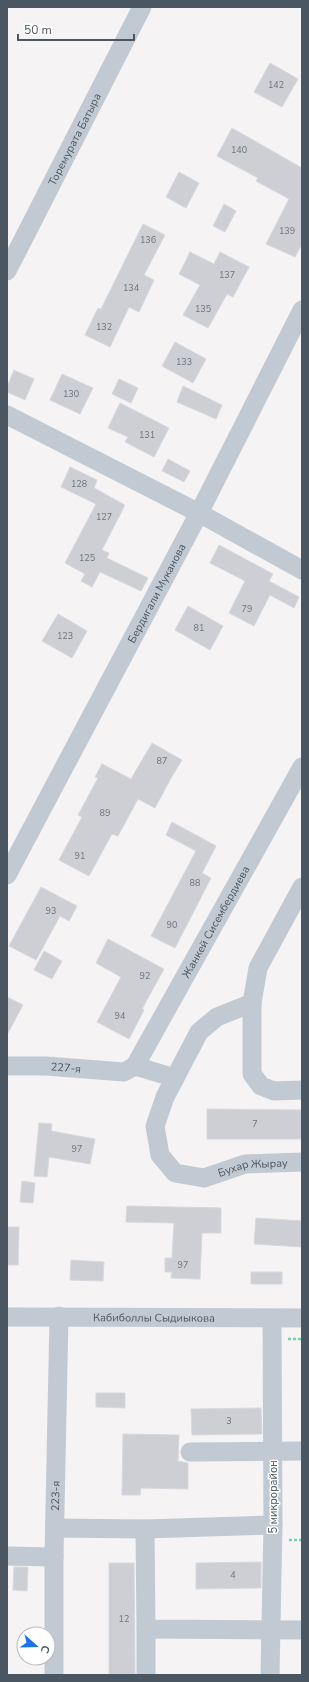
<svg xmlns="http://www.w3.org/2000/svg" width="309" height="1682" viewBox="0 0 309 1682" font-family="'Nunito Sans',sans-serif">
<rect width="100%" height="100%" fill="#f5f3f3"/>
<path fill="#cdcfd5" stroke="#d7d9de" d="M 270,63 L 298,79 L 282,107 L 254,92 Z
M 232,128 L 302,168 L 302,244 L 295,257 L 266,244 L 289,199 L 256,181 L 258,178 L 217,156 Z
M 179,172 L 199,183 L 186,208 L 166,197 Z
M 224,204 L 236,211 L 225,232 L 213,226 Z
M 143,224 L 165,235 L 144,275 L 154,280 L 139,312 L 129,307 L 110,347 L 85,335 L 98,308 L 101,309 Z
M 190,252 L 214,264 L 220,252 L 249,267 L 233,297 L 227,294 L 208,328 L 183,315 L 200,285 L 179,274 Z
M 175,342 L 206,359 L 193,383 L 162,366 Z
M 14,370 L 34,379 L 25,400 L 7,392 L 7,387 Z
M 62,374 L 93,388 L 80,414 L 50,400 Z
M 119,379 L 138,388 L 131,403 L 112,394 Z
M 183,386 L 222,405 L 216,419 L 177,402 Z
M 120,403 L 169,428 L 154,457 L 125,442 L 128,437 L 108,428 Z
M 168,459 L 190,471 L 184,482 L 162,471 Z
M 70,467 L 97,480 L 94,488 L 125,505 L 102,550 L 109,553 L 107,558 L 148,578 L 141,591 L 100,572 L 92,587 L 81,581 L 85,574 L 65,563 L 96,504 L 61,487 Z
M 219,545 L 273,574 L 269,581 L 299,597 L 294,608 L 270,595 L 254,626 L 229,613 L 245,581 L 210,563 Z
M 188,606 L 223,626 L 210,650 L 175,630 Z
M 58,614 L 87,631 L 72,658 L 42,641 Z
M 152,743 L 182,760 L 171,778 L 155,808 L 138,799 L 118,836 L 112,834 L 89,876 L 59,860 L 82,817 L 78,815 L 98,778 L 95,777 L 102,764 L 131,779 Z
M 172,822 L 216,846 L 202,873 L 211,878 L 175,948 L 151,936 L 196,851 L 166,835 Z
M 41,887 L 77,906 L 69,921 L 60,916 L 36,960 L 9,946 Z
M 108,939 L 164,969 L 142,1009 L 144,1010 L 129,1039 L 97,1022 L 121,977 L 96,963 Z
M 44,951 L 62,961 L 52,979 L 34,970 Z
M 7,997 L 23,1005 L 7,1035 Z
M 207,1109 L 302,1110 L 302,1139 L 207,1139 Z
M 39,1123 L 52,1124 L 51,1131 L 95,1139 L 90,1164 L 49,1157 L 47,1177 L 34,1176 Z
M 22,1181 L 35,1183 L 33,1203 L 20,1202 Z
M 127,1206 L 221,1208 L 221,1233 L 202,1233 L 200,1279 L 171,1278 L 172,1272 L 165,1272 L 165,1258 L 172,1258 L 174,1223 L 126,1222 Z
M 256,1218 L 302,1221 L 302,1247 L 254,1244 Z
M 7,1227 L 19,1227 L 18,1265 L 7,1265 Z
M 71,1260 L 104,1262 L 103,1281 L 70,1280 Z
M 251,1272 L 282,1272 L 282,1284 L 251,1284 Z
M 96,1393 L 125,1393 L 125,1408 L 96,1407 Z
M 261,1408 L 262,1434 L 192,1435 L 191,1409 Z
M 123,1434 L 179,1435 L 178,1461 L 188,1463 L 188,1489 L 141,1488 L 140,1495 L 122,1495 Z
M 261,1562 L 261,1588 L 196,1589 L 196,1563 Z
M 109,1563 L 134,1563 L 135,1675 L 109,1675 Z
M 14,1567 L 28,1567 L 27,1591 L 13,1590 Z"/>
<g fill="none" stroke-linecap="round" stroke-linejoin="round">
<path stroke="#7ad0a6" stroke-width="2.5" stroke-dasharray="3 2" stroke-linecap="butt" d="M 288,1339 L 302,1339
M 289,1540 L 302,1540"/>
<g stroke="#c1cad2" stroke-width="19">
<path id="s1" d="M 7,271 L 142,7"/>
<path d="M 7,415 L 199,513 L 302,570"/>
<path id="s2" d="M 7,875 L 199,513 L 302,310"/>
<path d="M 302,887 L 258,968 L 252,1003 L 252,1074 L 261,1086 L 274,1091 L 302,1090"/>
<path id="s3" d="M 252,1003 L 217,1017 L 199,1032 L 165,1097 L 155,1126 L 160,1155 L 175,1173 L 204,1178 L 245,1164 L 302,1162"/>
<path id="s4" d="M 7,1066 L 46,1066 L 124,1072 L 135,1066 L 302,767"/>
<path d="M 135,1066 L 175,1078"/>
<path id="s5" d="M 7,1317 L 302,1318"/>
<path d="M 190,1452 L 302,1451"/>
<path d="M 273,1525 L 145,1529 L 146,1629 L 302,1630"/>
<path d="M 55,1528 L 145,1529"/>
<path d="M 7,1556 L 54,1557"/>
<path id="s6" d="M 54,1675 L 54,1557 L 59,1316"/>
<path d="M 146,1675 L 146,1629"/>
<path d="M 270,1675 L 273,1525 L 272,1318"/>
</g>
</g>
<g text-anchor="middle" dominant-baseline="central" stroke-width="3" stroke-linejoin="round" paint-order="stroke">
<g font-size="9" fill="#6b747e">
<text x="276" y="85">142</text>
<text x="239" y="150">140</text>
<text x="287" y="231">139</text>
<text x="148" y="240">136</text>
<text x="227" y="275">137</text>
<text x="131" y="288">134</text>
<text x="203" y="309">135</text>
<text x="104" y="327">132</text>
<text x="184" y="362">133</text>
<text x="71" y="394">130</text>
<text x="147" y="435">131</text>
<text x="79" y="484">128</text>
<text x="104" y="517">127</text>
<text x="87" y="558">125</text>
<text x="247" y="609">79</text>
<text x="199" y="628">81</text>
<text x="65" y="636">123</text>
<text x="162" y="761">87</text>
<text x="105" y="813">89</text>
<text x="80" y="856">91</text>
<text x="195" y="883">88</text>
<text x="51" y="911">93</text>
<text x="172" y="925">90</text>
<text x="145" y="976">92</text>
<text x="120" y="1016">94</text>
<text x="255" y="1124">7</text>
<text x="77" y="1149">97</text>
<text x="183" y="1265">97</text>
<text x="229" y="1421">3</text>
<text x="233" y="1575">4</text>
<text x="124" y="1619">12</text>
</g>
<g font-size="11" fill="#4a5661" stroke="#fff">
<text stroke="none"><textPath href="#s1" startOffset="148">Торемурата Батыра</textPath></text>
<text stroke="none"><textPath href="#s2" startOffset="319">Бердигали Муканова</textPath></text>
<text stroke="none"><textPath href="#s4" startOffset="295">Жанкей Сисембердиева</textPath></text>
<text stroke="none"><textPath href="#s4" startOffset="59">227-я</textPath></text>
<text stroke="none"><textPath href="#s3" startOffset="298">Бухар Жырау</textPath></text>
<text stroke="none"><textPath href="#s5" startOffset="147">Кабиболлы Сыдиыкова</textPath></text>
<text stroke="none"><textPath href="#s6" startOffset="179">223-я</textPath></text>
<text transform="translate(273 1497) rotate(-90)">5 микрорайон</text>
</g>
</g>
<rect width="309" height="1682" fill="none" stroke="#4a5661" stroke-width="16"/>
<g transform="translate(36 1646) rotate(110)"><circle r="19" fill="#ffffff" stroke="#b7bbc0"/>
<path d="M0-3L7 15L0 10L-7 15Z" fill="#1a73e8"/>
<text y="-6" font-size="11" font-weight="bold" text-anchor="middle" fill="#4a5661">С</text>
</g>
<path d="M18 34v6h116v-6" fill="none" stroke="#4a5661" stroke-width="2"/>
<text x="24" y="34" font-size="12" fill="#4a5661" stroke="#ffffff" stroke-width="3" paint-order="stroke">50 m</text>
</svg>
